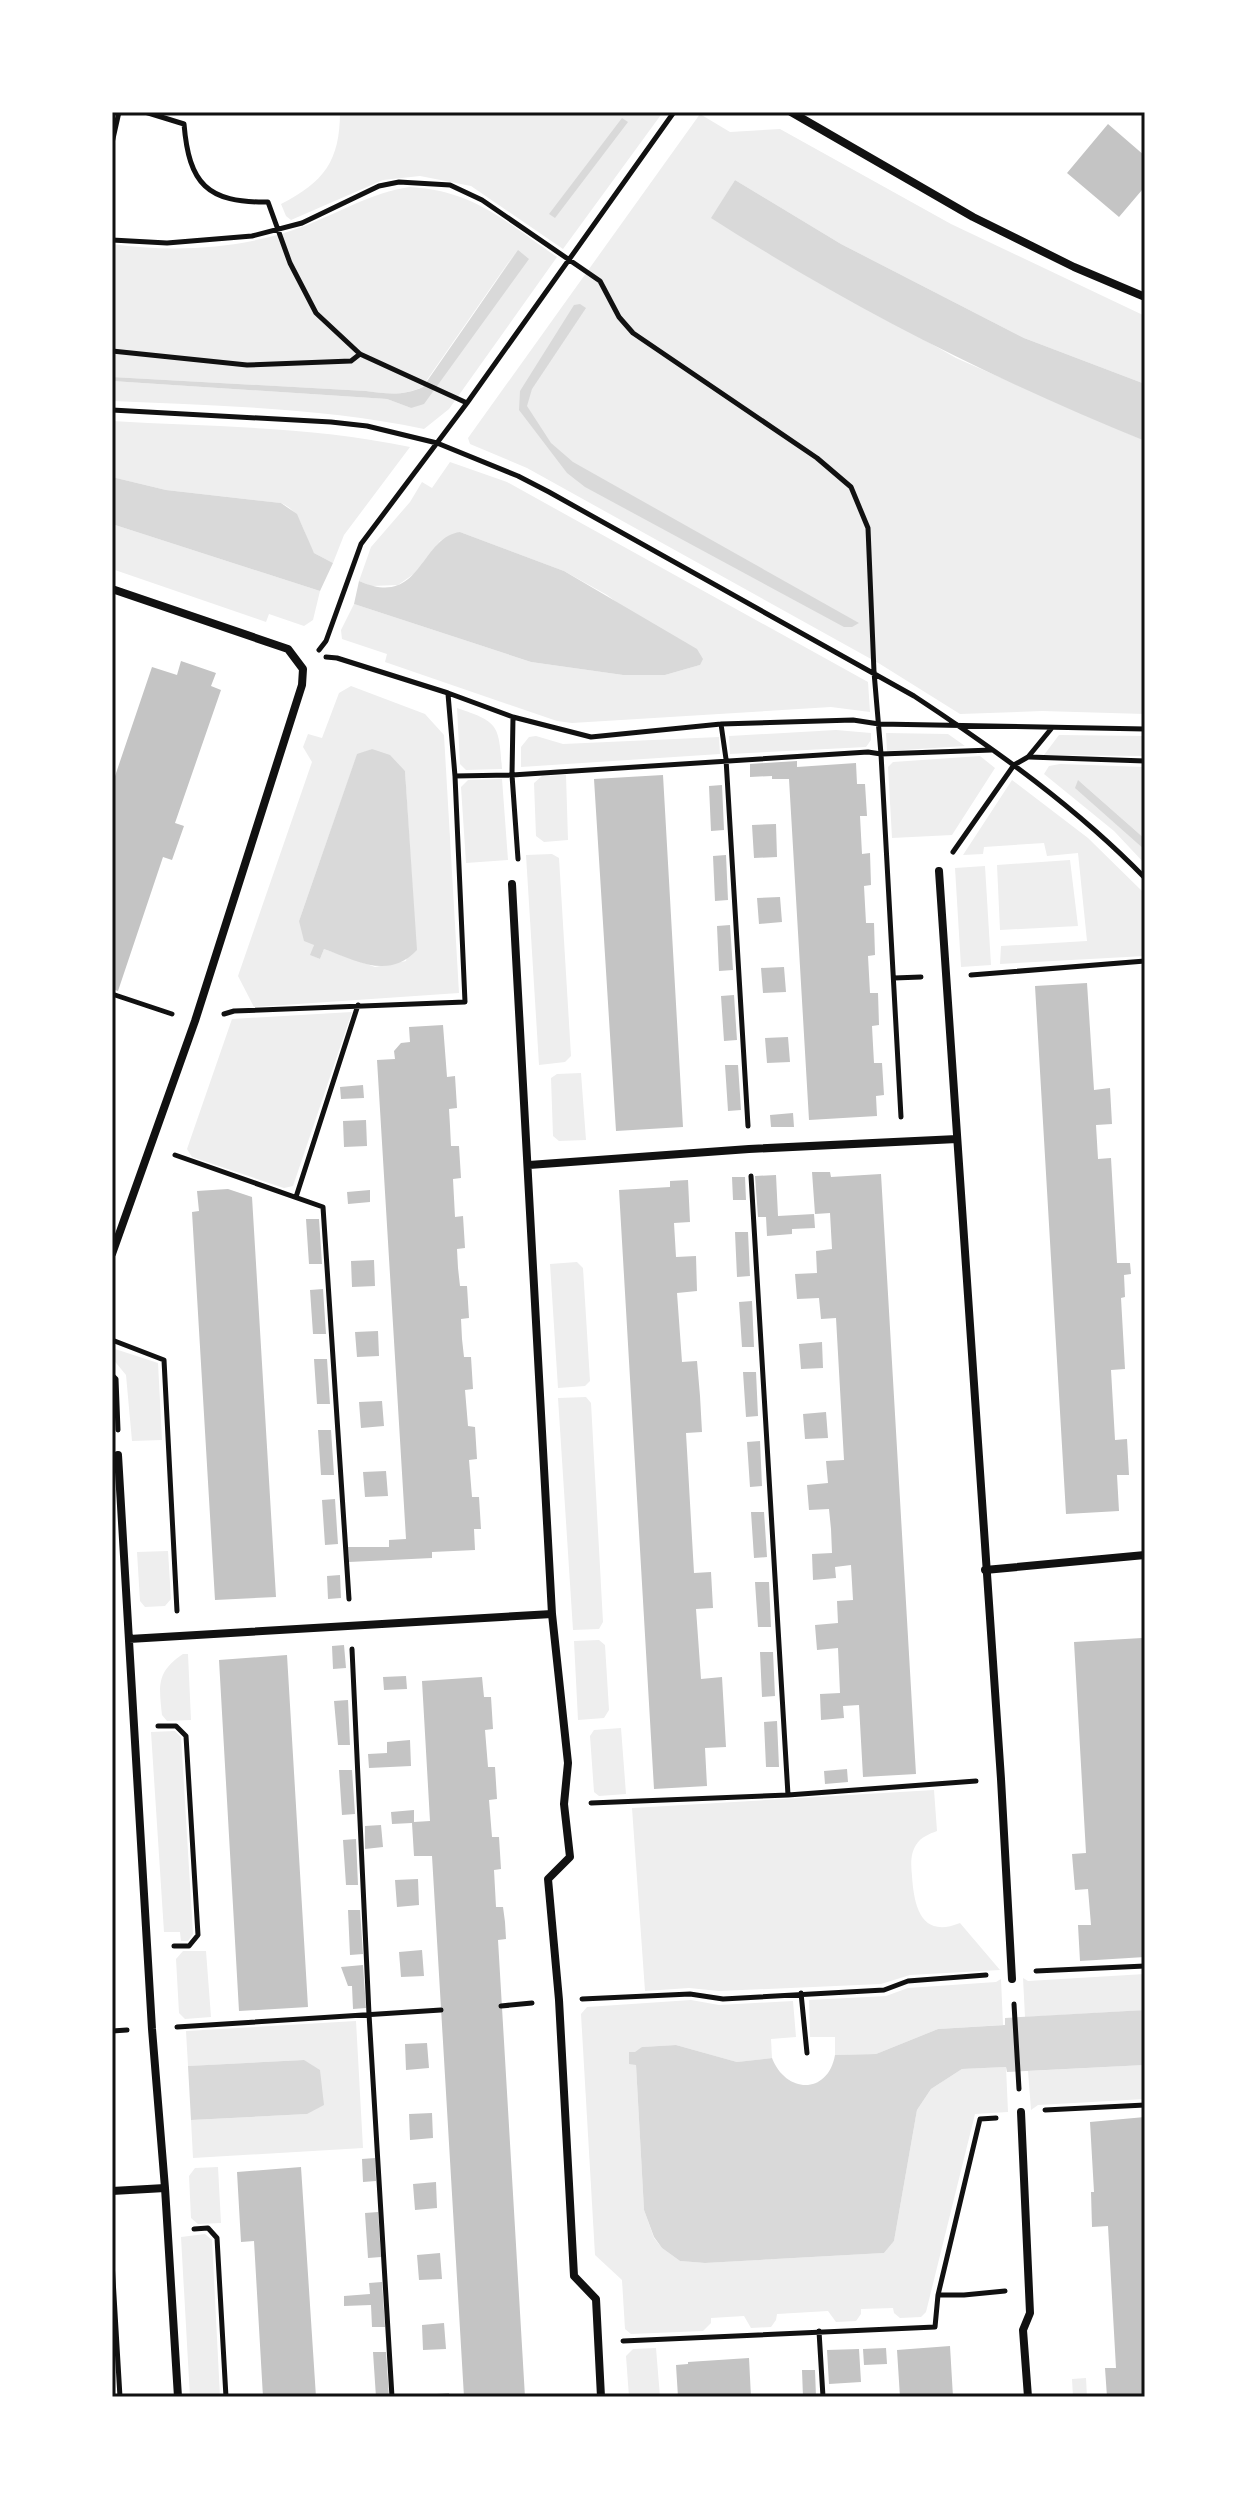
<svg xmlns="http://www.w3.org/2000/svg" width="1257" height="2509" viewBox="0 0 1257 2509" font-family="Commissioner,sans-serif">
<rect width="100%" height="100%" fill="#fff"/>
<path fill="#eee" fill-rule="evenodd" d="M 340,112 L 663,112 L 563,249 L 471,186 L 420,176 L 383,180 L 291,220 L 286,216 L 281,204 C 324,182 340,161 340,112 Z
M 700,114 L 730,132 L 780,129 L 951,224 L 1145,316 L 1145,384 L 1024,338 L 841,244 L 735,180 L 712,218 L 956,358 L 1145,441 L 1145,714 L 1042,711 L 960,714 L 880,664 L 527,468 L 470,444 L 468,438 Z
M 410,187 C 476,191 505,222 557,257 L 449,409 L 424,429 C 322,407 216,406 112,401 L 112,381 L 387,399 L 411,408 L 517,250 L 422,387 C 403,396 387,394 366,391 L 112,377 L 112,244 C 176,253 246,249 307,225 C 343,211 370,193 410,187 Z
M 112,421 C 212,427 312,426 410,447 L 344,535 L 333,563 L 314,553 C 303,535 303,512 281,503 L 166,490 L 112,477 Z
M 450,462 L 507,482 L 868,682 L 870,712 L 831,707 L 572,723 L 557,721 L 385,662 L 387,654 L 342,639 L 341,630 L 354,604 L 531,662 L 623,675 L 665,675 L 700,665 L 607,595 L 564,571 L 460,532 L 440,541 L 418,571 L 398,585 L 371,586 L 359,581 L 371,547 L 410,502 L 422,482 L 432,488 Z
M 112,524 L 320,591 L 313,620 L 304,626 L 269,614 L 266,622 L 112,569 Z
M 351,686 L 425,714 L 444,735 L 459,993 L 254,1007 L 238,976 L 312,762 L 303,747 L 308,734 L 322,738 L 339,693 ZM 372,749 L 405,771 L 414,915 L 406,961 L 375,967 L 324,949 L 320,959 L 311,955 L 314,945 L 299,921 L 357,755 Z
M 457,708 C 499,722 499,725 502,769 L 466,770 L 460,764 Z
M 836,730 L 871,733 L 871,740 L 866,747 L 730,754 L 729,736 Z
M 886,733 L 948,734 L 965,746 L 887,751 Z
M 1059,735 L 1145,736 L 1145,756 L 1044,755 Z
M 536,736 L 563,744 L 719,737 L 720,754 L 521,767 L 521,747 L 529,737 Z
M 980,756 L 995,768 L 952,835 L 892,838 L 888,767 L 893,762 Z
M 1060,764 L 1145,767 L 1145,839 L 1078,780 L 1145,850 L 1145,864 L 1114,831 L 1044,774 L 1049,766 Z
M 566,775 L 568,840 L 544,842 L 536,836 L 534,783 L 542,776 Z
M 502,779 L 508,860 L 466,863 L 461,787 L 468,780 Z
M 1012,780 L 1088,838 L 1145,894 L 1145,956 L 1000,964 L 1001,946 L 1087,941 L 1078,853 L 1047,856 L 1044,843 L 984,847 L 983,854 L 963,855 Z
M 552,854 L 559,858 L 571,1056 L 565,1062 L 539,1065 L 526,855 Z
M 1070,860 L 1078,926 L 1000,930 L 997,865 Z
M 985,866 L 991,965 L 961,967 L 955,868 Z
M 352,1012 L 293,1186 L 284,1188 L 192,1157 L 187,1149 L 232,1019 Z
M 581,1073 L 586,1140 L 559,1141 L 553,1136 L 551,1078 L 557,1074 Z
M 577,1262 L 583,1268 L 590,1381 L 585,1386 L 558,1388 L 550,1264 Z
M 112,1348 L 158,1363 L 162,1440 L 132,1441 L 126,1375 L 112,1358 Z
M 586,1397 L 591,1403 L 603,1622 L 599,1629 L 573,1630 L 558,1398 Z
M 168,1551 L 171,1599 L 165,1606 L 145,1607 L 140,1601 L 137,1552 Z
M 599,1640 L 605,1645 L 609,1710 L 604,1718 L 578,1720 L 574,1641 Z
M 183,1654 L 188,1654 L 191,1720 L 167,1721 L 162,1715 C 159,1686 156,1672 183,1654 Z
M 621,1728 L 626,1794 L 599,1796 L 594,1792 L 590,1736 L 594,1730 Z
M 175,1731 L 181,1737 L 193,1934 L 188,1941 L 181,1941 L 180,1932 L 164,1932 L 151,1732 Z
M 934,1790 L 937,1831 C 929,1834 921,1837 916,1845 C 910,1854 911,1866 912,1876 C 914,1906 921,1939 960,1923 L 1000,1970 L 910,1975 L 881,1984 L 719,1991 L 689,1988 L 645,1991 L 632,1808 Z
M 183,1951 L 206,1951 L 211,2017 L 185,2019 L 179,2013 L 176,1959 Z
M 1145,1974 L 1145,2010 L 1025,2017 L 1023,1978 L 1028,1981 Z
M 1001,1979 L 1003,2025 L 938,2029 L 876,2054 L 835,2055 L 835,2037 L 810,2037 L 809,2000 L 886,1996 L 908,1988 L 996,1982 Z
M 691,2000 L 719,2005 L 793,2001 L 796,2037 L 771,2039 L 772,2058 L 737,2062 L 676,2045 L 642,2047 L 636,2065 L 644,2210 L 654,2238 L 662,2248 L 680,2261 L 705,2263 L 884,2253 L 894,2241 L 917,2110 L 931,2089 L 962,2069 L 1006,2067 L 1008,2112 L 975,2114 L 926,2312 L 921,2317 L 900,2318 L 894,2313 L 893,2308 L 861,2309 L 861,2314 L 856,2321 L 836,2322 L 828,2311 L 777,2314 L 776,2320 L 771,2327 L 751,2328 L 744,2316 L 711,2318 L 711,2323 L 703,2331 L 631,2334 L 625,2329 L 622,2280 L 595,2255 L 581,2014 L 587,2007 Z
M 356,2021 L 363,2148 L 193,2158 L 191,2120 L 307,2114 L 304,2060 L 188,2066 L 186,2031 Z
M 1145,2065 L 1145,2099 L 1038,2105 L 1031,2110 L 1028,2071 Z
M 218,2167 L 221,2223 L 198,2224 L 191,2218 L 189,2176 L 195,2168 Z
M 205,2234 L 212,2240 L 220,2397 L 190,2397 L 181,2237 Z
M 656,2348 L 660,2397 L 629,2397 L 626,2356 L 633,2349 Z
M 1086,2378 L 1087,2397 L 1073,2397 L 1072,2379 Z"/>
<path fill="#d9d9d9" d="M 622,118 L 628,122 L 555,218 L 549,214 Z
M 735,180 L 841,244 L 1024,338 L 1145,384 L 1145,441 C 994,380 848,306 711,218 Z
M 518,250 L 529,259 L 424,404 L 411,408 L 387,399 L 112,381 L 112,377 L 366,391 C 388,394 403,396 423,387 Z
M 580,304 L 586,308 L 532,389 L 527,406 L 551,443 L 573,462 L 859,623 L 852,627 L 844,627 L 585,487 L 567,473 L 519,410 L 520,391 L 574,305 Z
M 112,477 L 166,490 L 281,503 L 297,514 L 314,553 L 333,563 L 320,591 L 112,524 Z
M 460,532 L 564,571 L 697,649 L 703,659 L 700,665 L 665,675 L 623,675 L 531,662 L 354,604 L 359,581 C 422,609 419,538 460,532 Z
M 372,749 L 390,755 L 405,771 L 417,950 C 389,980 357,961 324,949 L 320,959 L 310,955 L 314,945 L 304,941 L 299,921 L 357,754 Z
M 1078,780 L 1145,839 L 1145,850 L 1075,788 Z
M 1145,2010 L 1145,2065 L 1007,2072 L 1006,2067 L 962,2069 L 931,2089 L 917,2110 L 894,2241 L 884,2253 L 705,2263 L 680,2261 L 662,2248 L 654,2237 L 644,2210 L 636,2065 L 629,2064 L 629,2052 L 635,2052 L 642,2047 L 676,2045 L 737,2062 L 772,2058 C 786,2094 828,2095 835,2055 L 876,2054 L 938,2029 L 1005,2025 L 1005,2018 Z
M 304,2060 L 320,2070 L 324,2105 L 307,2114 L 191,2120 L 188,2066 Z"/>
<path fill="#c4c4c4" d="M 1108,124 L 1145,156 L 1145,192 L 1142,190 L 1119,217 L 1067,173 Z
M 181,661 L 216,673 L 211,686 L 221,690 L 175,823 L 184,826 L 172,860 L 163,857 L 118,991 L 112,989 L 112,785 L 152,667 L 177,675 Z
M 797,761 L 797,767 L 856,763 L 857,784 L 865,784 L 867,816 L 860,816 L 862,854 L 870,853 L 871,885 L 864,886 L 866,923 L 874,923 L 875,955 L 868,956 L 870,993 L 878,993 L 879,1025 L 872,1026 L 873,1045 L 874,1063 L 882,1063 L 884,1095 L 876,1096 L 877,1116 L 809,1120 L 789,779 L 772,779 L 772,776 L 750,777 L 750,764 Z
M 663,775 L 683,1127 L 616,1131 L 594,779 Z
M 722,785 L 724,830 L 711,831 L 709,786 Z
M 776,824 L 777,857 L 754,858 L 752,825 Z
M 726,855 L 728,900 L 715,901 L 713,856 Z
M 780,897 L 782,922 L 759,924 L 757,898 Z
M 730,925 L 733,970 L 719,971 L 717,926 Z
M 784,967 L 786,992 L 763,993 L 761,968 Z
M 1087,983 L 1094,1090 L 1110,1088 L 1112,1124 L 1096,1125 L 1098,1159 L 1111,1158 L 1117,1263 L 1130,1263 L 1131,1274 L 1124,1275 L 1125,1297 L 1121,1298 L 1125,1369 L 1111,1370 L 1115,1440 L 1127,1439 L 1129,1475 L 1117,1475 L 1119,1511 L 1066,1514 L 1035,986 Z
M 734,995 L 737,1040 L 724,1041 L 721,996 Z
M 443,1025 L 447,1077 L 455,1076 L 457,1108 L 449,1109 L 450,1126 L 451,1146 L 459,1146 L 461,1178 L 453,1179 L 455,1217 L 463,1216 L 465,1248 L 457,1249 L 458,1268 L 460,1286 L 467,1286 L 469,1318 L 461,1319 L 462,1339 L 464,1357 L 471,1357 L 473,1389 L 465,1390 L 468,1426 L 475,1427 L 477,1459 L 469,1460 L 472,1497 L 479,1497 L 481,1529 L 474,1529 L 475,1550 L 432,1552 L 432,1558 L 349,1562 L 348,1547 L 389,1547 L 389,1540 L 406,1539 L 377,1060 L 395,1059 L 394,1051 L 401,1043 L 410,1042 L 409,1027 Z
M 788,1037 L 790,1062 L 767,1063 L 765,1038 Z
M 725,1065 L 738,1065 L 741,1110 L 728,1111 Z
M 363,1085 L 364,1098 L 341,1099 L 340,1087 Z
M 793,1113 L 794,1127 L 771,1127 L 770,1115 Z
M 366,1120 L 367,1146 L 344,1147 L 343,1121 Z
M 812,1172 L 830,1172 L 831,1177 L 881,1174 L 916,1774 L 863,1777 L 859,1705 L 843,1706 L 844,1718 L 821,1720 L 820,1694 L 840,1693 L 838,1648 L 817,1650 L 815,1625 L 838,1623 L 837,1601 L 853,1600 L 851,1565 L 835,1567 L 836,1578 L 813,1580 L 812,1554 L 832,1553 L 831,1529 L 829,1509 L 809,1510 L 807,1485 L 828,1483 L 826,1461 L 844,1460 L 836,1318 L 821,1319 L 819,1298 L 797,1299 L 795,1274 L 817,1273 L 816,1251 L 832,1249 L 830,1213 L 815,1214 Z
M 776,1175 L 778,1216 L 814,1214 L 815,1228 L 792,1229 L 792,1234 L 767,1236 L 766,1217 L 758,1217 L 755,1176 Z
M 732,1177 L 745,1177 L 746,1200 L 733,1200 Z
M 688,1180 L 690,1222 L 674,1223 L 676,1257 L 696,1256 L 697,1291 L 677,1293 L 682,1362 L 697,1361 L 700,1396 L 702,1432 L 686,1433 L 694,1573 L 711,1572 L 713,1608 L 696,1609 L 701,1679 L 722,1677 L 726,1747 L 705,1748 L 707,1786 L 654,1789 L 619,1190 L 670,1187 L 670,1181 Z
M 228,1189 L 252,1197 L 276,1597 L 215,1600 L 192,1212 L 199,1211 L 197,1191 Z
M 370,1190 L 370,1202 L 348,1204 L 347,1192 Z
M 306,1219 L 319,1219 L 322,1264 L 309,1264 Z
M 735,1232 L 748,1232 L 750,1276 L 737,1277 Z
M 374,1260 L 375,1286 L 352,1287 L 351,1261 Z
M 323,1289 L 326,1334 L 313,1334 L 310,1290 Z
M 752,1301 L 754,1347 L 742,1347 L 739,1302 Z
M 378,1331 L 379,1356 L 357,1357 L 355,1332 Z
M 822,1342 L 823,1368 L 801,1369 L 799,1344 Z
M 314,1359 L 327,1359 L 330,1404 L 317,1404 Z
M 743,1372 L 756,1372 L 758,1416 L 746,1417 Z
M 382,1401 L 384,1426 L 361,1428 L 359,1402 Z
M 826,1412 L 828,1438 L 805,1439 L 803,1414 Z
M 318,1430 L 331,1430 L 334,1475 L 321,1475 Z
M 760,1441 L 762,1486 L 750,1487 L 747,1442 Z
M 386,1471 L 388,1496 L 365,1497 L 363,1472 Z
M 335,1499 L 338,1544 L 325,1545 L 322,1500 Z
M 751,1512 L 764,1512 L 767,1557 L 754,1558 Z
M 340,1575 L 341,1598 L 328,1599 L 327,1576 Z
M 755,1582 L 769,1582 L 771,1627 L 758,1627 Z
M 1142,1638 L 1145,1675 L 1145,1957 L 1080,1961 L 1078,1925 L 1091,1925 L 1088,1889 L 1075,1890 L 1072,1854 L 1086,1853 L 1074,1642 Z
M 344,1645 L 346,1668 L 333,1669 L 332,1646 Z
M 760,1652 L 773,1652 L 775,1696 L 762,1697 Z
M 287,1655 L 308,2007 L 239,2011 L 219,1660 Z
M 406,1676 L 407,1689 L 384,1690 L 383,1677 Z
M 482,1677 L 484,1697 L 491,1697 L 493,1729 L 485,1730 L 488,1767 L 495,1767 L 497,1799 L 489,1800 L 492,1837 L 499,1837 L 501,1869 L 494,1870 L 496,1907 L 503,1907 L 505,1922 L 506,1939 L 498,1940 L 525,2397 L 464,2397 L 432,1856 L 414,1856 L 412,1823 L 392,1824 L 391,1812 L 414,1810 L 414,1822 L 430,1821 L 422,1681 Z
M 348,1700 L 350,1745 L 338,1745 L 334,1701 Z
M 777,1721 L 779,1767 L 766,1767 L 764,1722 Z
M 410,1740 L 411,1766 L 369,1768 L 368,1754 L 387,1753 L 387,1742 Z
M 847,1769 L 848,1782 L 825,1784 L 824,1771 Z
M 339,1770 L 352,1770 L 355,1814 L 342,1815 Z
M 381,1825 L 383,1847 L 365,1849 L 365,1826 Z
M 356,1839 L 358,1885 L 346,1885 L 343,1840 Z
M 418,1879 L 419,1905 L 397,1907 L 395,1880 Z
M 348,1910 L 360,1910 L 363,1954 L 350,1955 Z
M 422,1950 L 424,1976 L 401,1977 L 399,1952 Z
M 363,1965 L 366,2008 L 353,2009 L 352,1986 L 348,1986 L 341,1967 Z
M 427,2043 L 429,2068 L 406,2070 L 405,2044 Z
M 432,2113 L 433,2138 L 410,2140 L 409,2114 Z
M 1145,2117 L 1145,2397 L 1107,2397 L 1105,2368 L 1116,2368 L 1108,2226 L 1092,2227 L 1091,2192 L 1094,2192 L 1090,2122 Z
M 375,2158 L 376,2181 L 363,2182 L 362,2159 Z
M 301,2167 L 316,2397 L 263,2397 L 254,2241 L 241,2242 L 237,2172 Z
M 436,2182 L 437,2208 L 415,2210 L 413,2184 Z
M 378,2212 L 381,2257 L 368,2258 L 365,2213 Z
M 440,2253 L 442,2279 L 419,2280 L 417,2255 Z
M 382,2282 L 385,2327 L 372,2327 L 371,2305 L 344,2306 L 344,2296 L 370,2294 L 369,2283 Z
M 444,2323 L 446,2349 L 423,2350 L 422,2325 Z
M 950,2346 L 953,2397 L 900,2397 L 897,2350 Z
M 886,2348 L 887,2364 L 864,2365 L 863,2349 Z
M 859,2349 L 861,2382 L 829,2384 L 827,2350 Z
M 373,2352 L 386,2352 L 389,2397 L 376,2397 Z
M 749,2358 L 751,2397 L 678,2397 L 676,2365 L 688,2364 L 688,2362 Z
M 802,2370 L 815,2370 L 816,2397 L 803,2397 Z
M 449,2393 L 449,2397 L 424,2397 L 424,2395 Z"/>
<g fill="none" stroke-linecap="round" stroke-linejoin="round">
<path stroke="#111" stroke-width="5" d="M 145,112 L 184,124 C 189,184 207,203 268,202 L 290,263 L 316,313 L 360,354 L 467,403
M 112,143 L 119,112
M 112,240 L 167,243 L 252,236 L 302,223 L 379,186 L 399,182 L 450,185 L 482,200 L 600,281 L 619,317 L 633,333 L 817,458 L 851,487 L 868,528 L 874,672 L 881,754 L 901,1117
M 112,351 L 247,365 L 351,361 L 360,354
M 112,410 L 331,422 L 367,426 L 437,443 L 518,476 L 549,492 L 914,696 C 996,750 1077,808 1145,878
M 319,650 L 326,641 L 361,544 L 467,403 L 674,112
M 326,657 L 337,658 L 448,693 L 513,717 L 591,737 L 721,724 L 853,720 L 879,724 L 1145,729
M 513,717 L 512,775 L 518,859
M 721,724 L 726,759 L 748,1126
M 1029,757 L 1145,761
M 455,776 L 512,775 L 868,752 L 881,754 L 992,750
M 953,852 L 1014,765 L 1028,757 L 1051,729
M 971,975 L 1145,961
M 894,978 L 921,977
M 112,994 L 172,1014
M 224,1014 L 234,1011 L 465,1002 L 455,776 L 448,694
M 175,1155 L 323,1207 L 349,1599
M 751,1176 L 788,1795
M 296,1197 L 358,1005
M 112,1340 L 164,1360 L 177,1611
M 112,1375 L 116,1379 L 118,1430
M 352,1649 L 369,2014 L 392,2397
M 158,1726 L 176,1726 L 186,1736 L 198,1935 L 189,1946 L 174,1946
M 591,1803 L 788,1795 L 976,1781
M 1036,1971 L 1145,1966
M 801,1993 L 807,2053
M 582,1999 L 690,1994 L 723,1999 L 884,1990 L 908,1981 L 986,1975
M 1014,2004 L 1019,2089
M 501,2006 L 532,2003
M 177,2027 L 441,2010
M 112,2031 L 127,2030
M 1045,2110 L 1145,2105
M 194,2229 L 208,2228 L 217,2238 L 226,2397
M 112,2262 L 120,2397
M 938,2295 L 964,2295 L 1005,2291
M 819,2331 L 823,2397
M 623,2341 L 935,2327 L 938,2295 L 980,2119 L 996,2118"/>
<path stroke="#111" stroke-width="8" d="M 791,112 L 973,217 L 1074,267 L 1145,297
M 112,589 L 288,649 L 303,669 L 302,685 L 195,1021 L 112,1254
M 939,871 L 1001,1779 L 1012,1979
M 512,884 L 552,1614 L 568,1763 L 564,1804 L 570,1857 L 548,1879 L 559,2000 L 574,2276 L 596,2299 L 601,2397
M 529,1165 L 749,1149 L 957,1139
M 118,1455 L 152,2029 L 165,2188 L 178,2397
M 985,1570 L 1145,1555
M 129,1639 L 552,1614
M 1021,2112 L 1030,2313 L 1023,2330 L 1028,2397
M 112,2191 L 165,2188"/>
</g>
<rect width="1257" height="2509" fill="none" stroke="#ffffff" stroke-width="228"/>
<rect x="114" y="114" width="1029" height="2281" fill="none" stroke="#111" stroke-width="3"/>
</svg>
